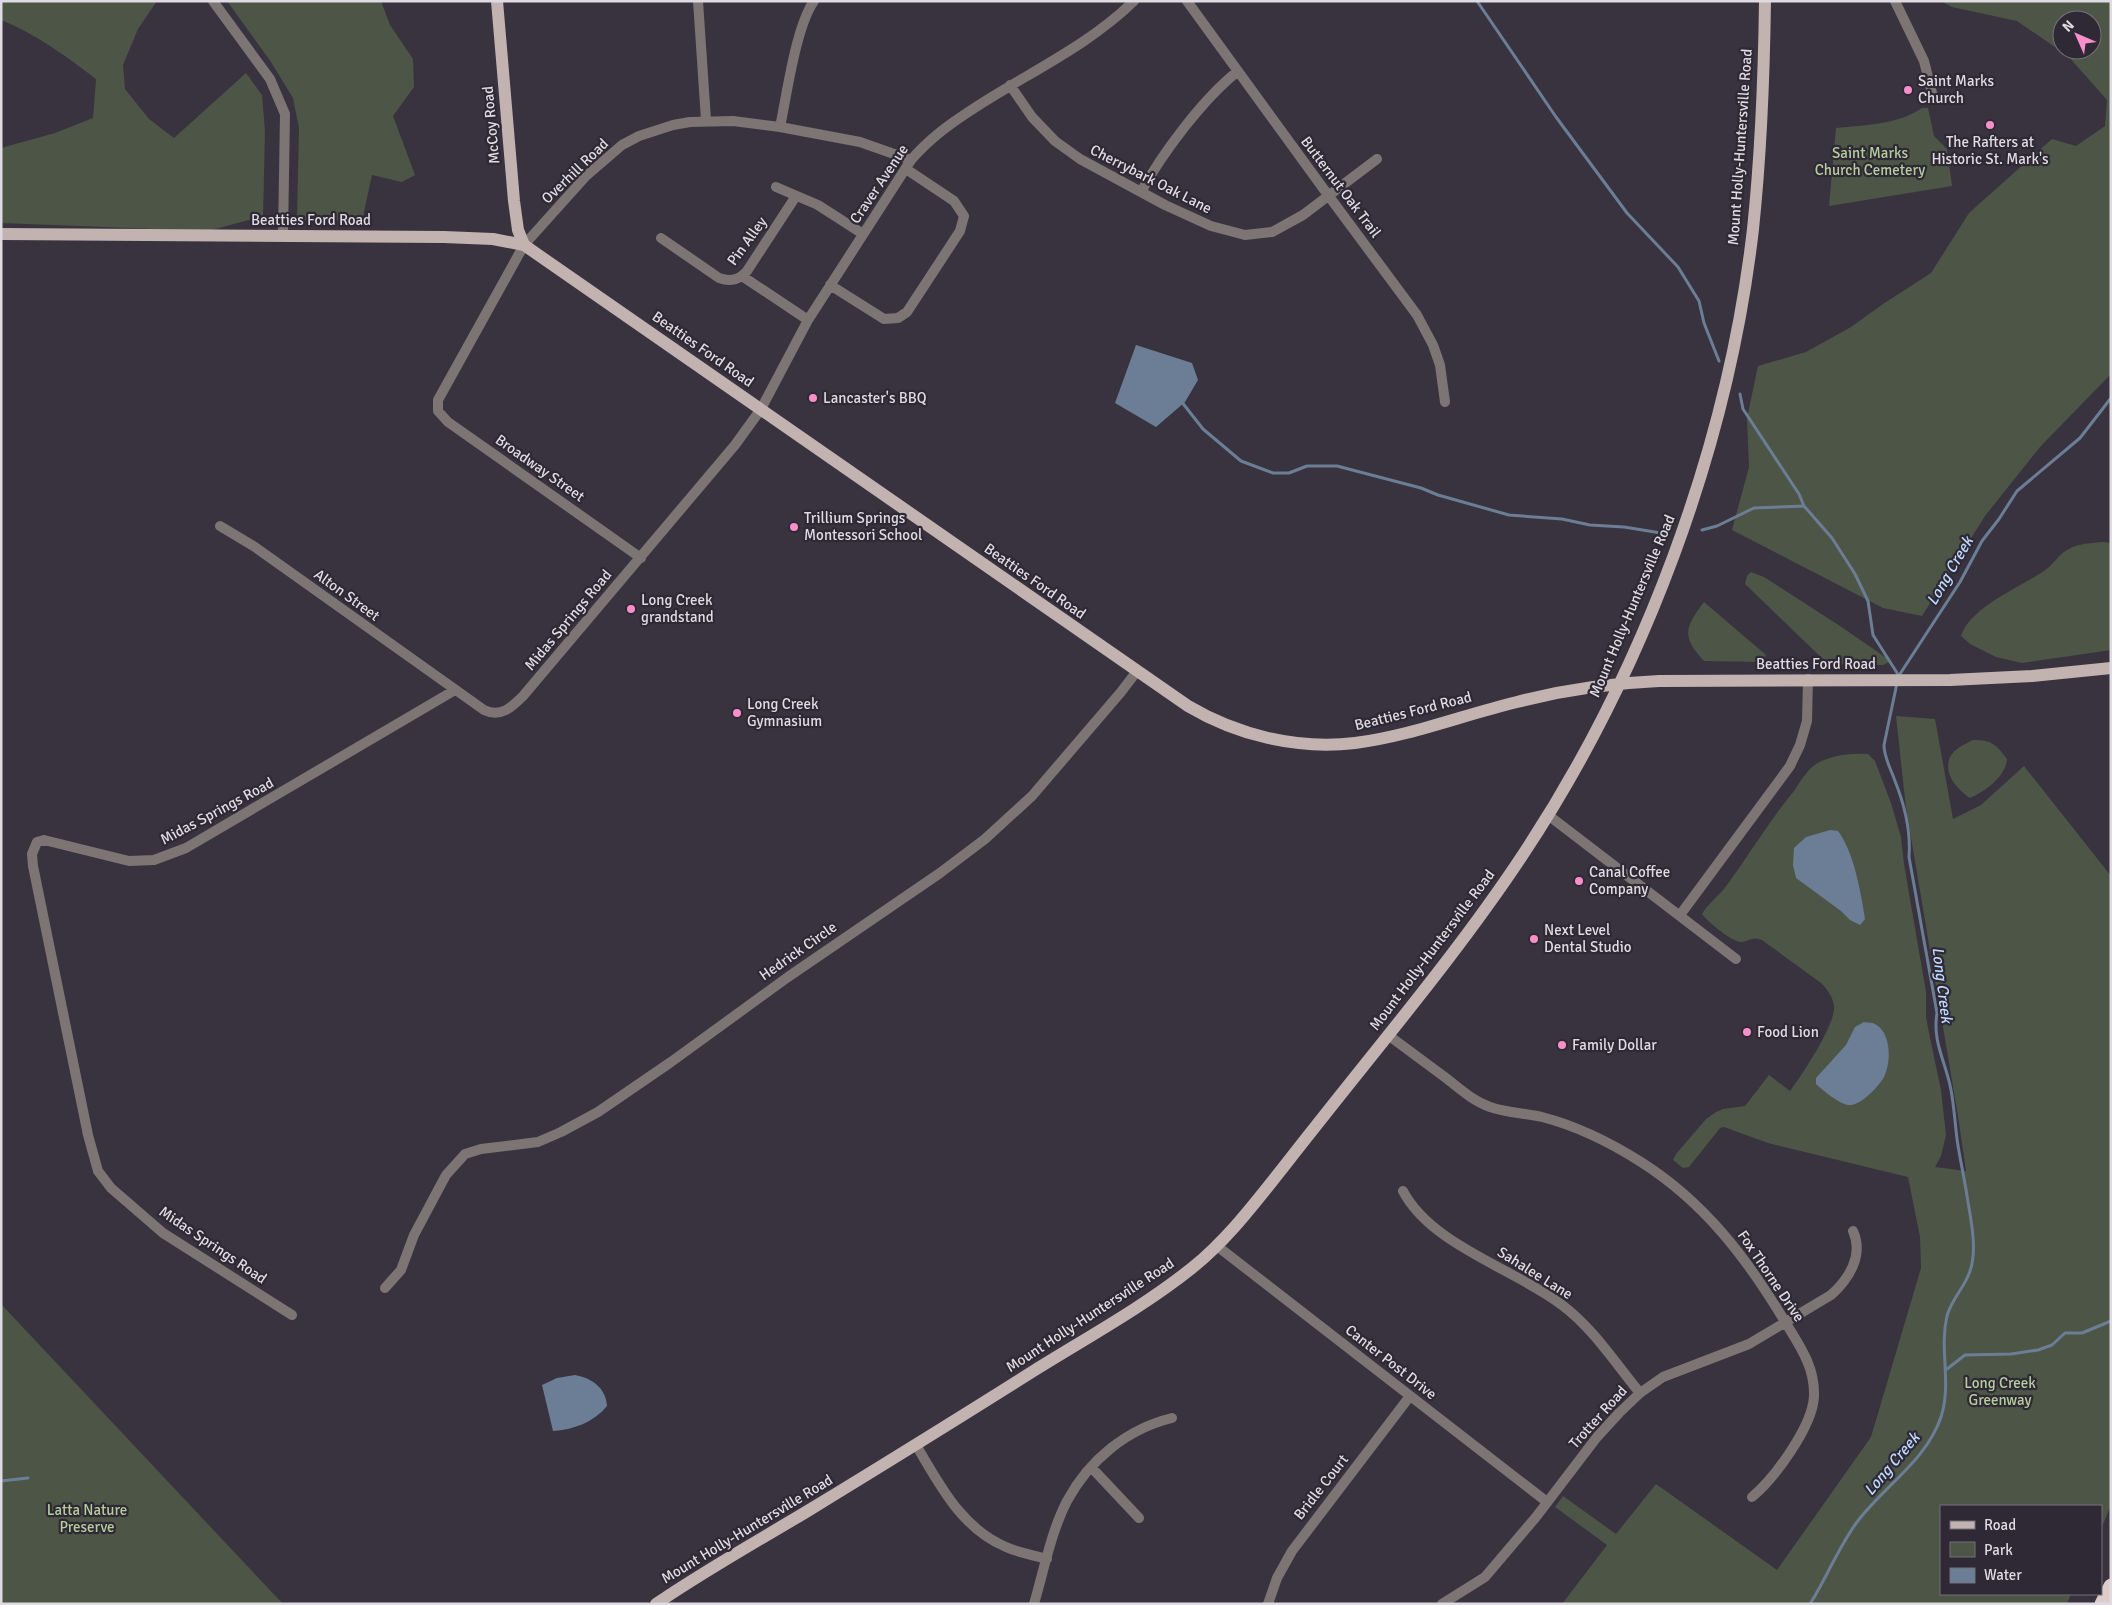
<svg xmlns="http://www.w3.org/2000/svg" width="2112" height="1605" viewBox="0 0 2112 1605" font-family="Signika,sans-serif">
<rect width="100%" height="100%" fill="#38333f"/>
<path fill="#4d5546" fill-rule="evenodd" d="M 1,1 L 157,1 L 138,29 L 123,65 L 125,89 L 149,119 L 174,138 L 246,73 L 262,95 L 265,131 L 263,216 L 208,231 L 1,223 L 1,148 L 55,133 L 93,118 L 96,79 C 66,56 36,34 1,20 Z
M 227,1 L 381,1 L 390,25 L 413,59 L 414,87 L 393,116 L 415,175 L 402,182 L 372,175 L 362,221 L 297,220 L 299,128 L 293,98 L 271,62 Z
M 1941,1 L 2111,1 L 2111,374 L 2040,447 L 1985,516 L 1922,616 L 1883,608 L 1732,530 L 1749,467 L 1747,418 L 1758,366 L 1806,352 L 1851,327 L 1883,304 L 1931,273 L 1969,213 L 2052,139 L 2076,146 L 2105,126 L 2107,100 L 2068,56 L 2017,21 L 1952,7 ZM 2062,20 L 2092,20 L 2092,50 L 2062,50 Z
M 1922,108 L 1928,108 L 1934,136 L 1947,149 L 1952,186 L 1829,206 L 1836,128 C 1865,125 1897,125 1922,108 Z
M 2104,542 L 2110,543 L 2111,547 L 2111,650 L 2022,663 L 1996,657 L 1970,644 L 1961,636 C 1970,607 2020,587 2044,571 C 2053,565 2058,555 2067,550 C 2078,543 2092,543 2104,542 Z
M 1751,572 L 1764,577 L 1840,626 L 1891,661 L 1883,665 L 1828,664 L 1745,584 L 1747,576 Z
M 1704,602 L 1766,655 L 1763,662 L 1704,661 C 1681,637 1685,627 1704,602 Z
M 1896,716 L 1935,719 L 1953,819 L 1981,805 L 2024,766 L 2111,876 L 2111,1505 L 2101,1529 L 2101,1506 L 1941,1506 L 1941,1594 L 2071,1594 L 2067,1604 L 1562,1604 L 1607,1545 L 1555,1507 L 1563,1496 L 1616,1534 L 1656,1484 L 1777,1570 L 1871,1437 L 1921,1268 L 1920,1237 L 1908,1177 L 1768,1143 L 1724,1127 L 1720,1128 L 1689,1167 L 1683,1168 L 1673,1160 L 1676,1154 L 1706,1119 L 1716,1112 L 1723,1109 L 1745,1106 L 1769,1075 L 1790,1091 C 1802,1075 1836,1024 1834,1006 C 1833,997 1827,989 1821,983 L 1762,940 C 1753,937 1751,940 1742,942 C 1733,943 1708,922 1702,914 C 1708,903 1719,896 1727,885 C 1750,854 1769,821 1794,791 C 1800,782 1807,770 1816,764 C 1831,755 1851,753 1868,754 L 1875,761 L 1891,803 L 1901,837 L 1904,864 L 1926,992 L 1926,1017 L 1929,1033 L 1941,1090 L 1946,1135 L 1941,1156 L 1935,1167 L 1966,1171 L 1958,1116 L 1906,808 Z
M 1973,740 C 1992,740 1996,744 2007,759 C 2006,776 1986,791 1970,798 C 1957,789 1943,774 1950,757 C 1954,749 1965,744 1973,740 Z
M 1,1304 L 283,1604 L 1,1604 Z"/>
<path fill="#6b7e96" d="M 1136,345 L 1192,363 L 1198,380 L 1185,402 L 1156,427 L 1115,403 Z
M 1830,830 L 1838,831 C 1854,852 1861,893 1865,919 L 1860,925 L 1850,920 L 1841,911 L 1796,878 L 1793,865 L 1794,848 L 1806,837 Z
M 1864,1022 C 1867,1023 1872,1022 1875,1024 C 1892,1033 1891,1063 1884,1077 C 1879,1086 1860,1107 1848,1105 C 1840,1104 1822,1090 1816,1084 L 1816,1078 L 1846,1045 L 1855,1027 Z
M 575,1375 C 592,1378 606,1388 607,1406 C 594,1422 573,1430 553,1431 L 542,1385 L 557,1378 Z"/>
<g fill="none" stroke-linecap="round" stroke-linejoin="round">
<path stroke="#6b7e96" stroke-width="3" d="M 1477,1 L 1556,117 L 1627,213 L 1678,267 L 1699,301 L 1704,323 L 1719,361
M 1740,394 L 1743,409 L 1799,494 L 1804,506 L 1832,538 L 1855,574 L 1868,601 L 1873,635 L 1899,676
M 1181,401 L 1203,429 L 1241,461 L 1273,473 L 1289,473 L 1307,466 L 1337,466 L 1421,488 L 1438,495 L 1509,515 L 1562,519 L 1590,525 L 1624,527 L 1661,533
M 1702,530 L 1717,526 L 1754,508 L 1804,506
M 1898,677 L 1960,582 L 1982,541 L 1999,519 L 2017,491 L 2080,438 L 2111,398
M 1947,1369 L 1965,1355 L 2011,1354 L 2038,1350 L 2052,1345 L 2065,1333 L 2082,1333 L 2111,1321
M 1,1481 L 28,1478
M 1810,1604 C 1827,1577 1838,1548 1857,1522 C 1884,1486 1926,1461 1941,1417 C 1952,1383 1939,1350 1947,1316 C 1951,1301 1962,1290 1968,1276 C 1978,1255 1972,1225 1968,1202 C 1965,1181 1960,1160 1957,1139 C 1955,1123 1954,1106 1951,1090 C 1946,1062 1932,1042 1937,1013 L 1909,857 C 1911,830 1905,806 1895,781 C 1891,769 1884,758 1884,745 L 1897,683"/>
<path stroke="#7d7573" stroke-width="10" d="M 213,1 L 270,79 L 285,114 L 283,236
M 698,1 L 706,120
M 1187,1 L 1328,195 L 1417,315 L 1433,345 L 1440,365 L 1445,402
M 1895,1 L 1924,61 L 1932,93
M 1010,85 L 1032,117 L 1055,141 L 1080,159 L 1165,205 L 1211,226 L 1245,235 L 1272,232 L 1303,215 L 1377,159
M 780,127 C 787,94 796,26 814,1
M 776,187 L 818,205 L 863,234
M 1141,192 C 1163,152 1203,99 1238,71
M 661,238 L 719,278 C 731,282 739,280 747,271 L 796,196
M 742,276 L 808,320
M 830,285 L 884,319 L 898,318 L 907,312 L 960,231 L 964,216 L 954,201 L 906,169
M 220,526 L 255,547 L 484,710 C 501,718 512,707 523,696 L 735,445 L 761,409 L 808,320 L 911,160 C 930,138 951,123 976,107 C 1028,73 1088,46 1134,1
M 641,558 L 448,422 L 438,411 L 438,400 L 524,245 L 586,176 L 622,145 L 639,136 L 673,125 L 690,122 L 733,121 L 780,127 L 860,142 L 911,160
M 1548,815 L 1736,959
M 1680,915 L 1790,766 L 1800,745 L 1807,721 L 1808,679
M 1388,1035 C 1407,1049 1427,1064 1446,1078 C 1460,1089 1473,1101 1490,1107 C 1507,1113 1525,1113 1542,1117 C 1577,1126 1611,1143 1641,1162 C 1704,1202 1746,1257 1784,1320 C 1799,1345 1815,1366 1814,1396 C 1813,1426 1774,1479 1752,1497
M 1403,1191 C 1431,1245 1515,1269 1562,1305 C 1594,1329 1615,1363 1640,1393
M 1217,1246 L 1547,1502
M 385,1288 L 401,1270 L 414,1235 L 446,1175 L 465,1154 L 481,1149 L 538,1142 L 561,1132 L 598,1112 L 671,1062 L 788,977 L 940,873 L 985,839 L 1032,796 L 1121,692 L 1137,671
M 292,1315 L 163,1233 L 111,1188 L 98,1171 L 88,1135 L 33,866 L 32,854 L 37,842 L 44,840 L 129,861 L 154,860 L 186,848 L 455,690
M 916,1445 C 940,1485 961,1528 1006,1547 C 1019,1553 1033,1555 1047,1559
M 1091,1467 L 1139,1518
M 1034,1604 C 1044,1570 1051,1532 1067,1501 C 1089,1460 1127,1429 1172,1418
M 1268,1604 L 1277,1578 L 1292,1551 L 1410,1396
M 1442,1604 L 1485,1577 L 1536,1517 L 1597,1437 L 1619,1413 L 1640,1393 L 1663,1377 L 1749,1344 L 1831,1295 C 1849,1279 1864,1255 1853,1231"/>
<path stroke="#c3b3b0" stroke-width="12" d="M 497,1 L 514,201 L 518,230 L 524,245
M 1,234 L 444,237 L 493,239 L 524,245 L 1188,706 C 1237,735 1297,750 1355,743 C 1410,736 1463,715 1517,702 C 1563,690 1612,683 1659,681 L 1950,680 L 2032,676 L 2111,668
M 656,1604 C 704,1571 756,1542 806,1512 C 883,1465 959,1418 1035,1370 C 1088,1337 1143,1307 1192,1268 C 1227,1240 1254,1204 1282,1169 C 1310,1133 1338,1098 1366,1063 C 1419,997 1475,927 1522,856 C 1643,674 1728,447 1753,229 C 1761,153 1764,77 1765,1"/>
<path stroke="#dfcbc8" stroke-width="15" d="M 2102,1604 L 2111,1586"/>
</g>
<g fill="#f98fca" stroke="#2e2935" stroke-width="2">
<circle cx="1908" cy="90" r="5"/>
<circle cx="1990" cy="125" r="5"/>
<circle cx="813" cy="398" r="5"/>
<circle cx="794" cy="527" r="5"/>
<circle cx="631" cy="609" r="5"/>
<circle cx="737" cy="713" r="5"/>
<circle cx="1579" cy="881" r="5"/>
<circle cx="1534" cy="939" r="5"/>
<circle cx="1747" cy="1032" r="5"/>
<circle cx="1562" cy="1045" r="5"/>
</g>
<g text-anchor="middle" dominant-baseline="central" stroke-width="4.5" stroke-linejoin="round" paint-order="stroke">
<g font-size="15" fill="#dfdbe3" stroke="#2e2935" text-anchor="start">
<text x="1918" y="81">Saint Marks<tspan x="1918" dy="17">Church</tspan></text>
<text x="1990" y="142" text-anchor="middle">The Rafters at<tspan x="1990" dy="17">Historic St. Mark's</tspan></text>
<text x="823" y="398">Lancaster's BBQ</text>
<text x="804" y="518">Trillium Springs<tspan x="804" dy="17">Montessori School</tspan></text>
<text x="641" y="600">Long Creek<tspan x="641" dy="17">grandstand</tspan></text>
<text x="747" y="704">Long Creek<tspan x="747" dy="17">Gymnasium</tspan></text>
<text x="1589" y="872">Canal Coffee<tspan x="1589" dy="17">Company</tspan></text>
<text x="1544" y="930">Next Level<tspan x="1544" dy="17">Dental Studio</tspan></text>
<text x="1757" y="1032">Food Lion</text>
<text x="1572" y="1045">Family Dollar</text>
</g>
<g font-size="15" fill="#dfdbe3" stroke="#2e2935">
<text transform="translate(491 125) rotate(-95)">McCoy Road</text>
<text transform="translate(1740 147) rotate(-86)">Mount Holly-Huntersville Road</text>
<text transform="translate(575 171) rotate(-44)">Overhill Road</text>
<text transform="translate(1151 179) rotate(27)">Cherrybark Oak Lane</text>
<text transform="translate(879 184) rotate(-56)">Craver Avenue</text>
<text transform="translate(1341 187) rotate(53)">Butternut Oak Trail</text>
<text x="311" y="220">Beatties Ford Road</text>
<text transform="translate(747 241) rotate(-54)">Pin Alley</text>
<text transform="translate(703 349) rotate(35)">Beatties Ford Road</text>
<text transform="translate(540 468) rotate(35)">Broadway Street</text>
<text transform="translate(1035 581) rotate(35)">Beatties Ford Road</text>
<text transform="translate(347 595) rotate(36)">Alton Street</text>
<text transform="translate(1632 606) rotate(-67)">Mount Holly-Huntersville Road</text>
<text transform="translate(568 620) rotate(-50)">Midas Springs Road</text>
<text x="1816" y="664">Beatties Ford Road</text>
<text transform="translate(1413 711) rotate(-14)">Beatties Ford Road</text>
<text transform="translate(217 811) rotate(-28)">Midas Springs Road</text>
<text transform="translate(1432 950) rotate(-53)">Mount Holly-Huntersville Road</text>
<text transform="translate(798 951) rotate(-35)">Hedrick Circle</text>
<text transform="translate(213 1245) rotate(34)">Midas Springs Road</text>
<text transform="translate(1535 1273) rotate(32)">Sahalee Lane</text>
<text transform="translate(1771 1276) rotate(56)">Fox Thorne Drive</text>
<text transform="translate(1090 1315) rotate(-33)">Mount Holly-Huntersville Road</text>
<text transform="translate(1391 1362) rotate(38)">Canter Post Drive</text>
<text transform="translate(1598 1417) rotate(-48)">Trotter Road</text>
<text transform="translate(1321 1487) rotate(-52)">Bridle Court</text>
<text transform="translate(747 1529) rotate(-31)">Mount Holly-Huntersville Road</text>
</g>
<g font-size="15" fill="#b5ce9c" stroke="#2e2935">
<text x="1870" y="153">Saint Marks<tspan x="1870" dy="17">Church Cemetery</tspan></text>
<text x="2000" y="1383">Long Creek<tspan x="2000" dy="17">Greenway</tspan></text>
<text x="87" y="1510">Latta Nature<tspan x="87" dy="17">Preserve</tspan></text>
</g>
<g font-size="16" font-style="italic" fill="#bcd8fd" stroke="#2e2935">
<text transform="translate(1950 571) rotate(-60)">Long Creek</text>
<text transform="translate(1942 985) rotate(83)">Long Creek</text>
<text transform="translate(1892 1464) rotate(-50)">Long Creek</text>
</g>
</g>
<rect width="2112" height="1605" fill="none" stroke="#dfdbe3" stroke-width="5"/>
<rect x="1940" y="1505" width="162" height="90" fill="#2e2935" stroke="#75707b"/>
<rect x="1950" y="1521" width="25" height="8" fill="#c3b3b0" stroke="#75707b"/>
<text x="1984" y="1530" font-size="15" fill="#dfdbe3">Road</text>
<rect x="1950" y="1542" width="25" height="15" fill="#4d5546" stroke="#75707b"/>
<text x="1984" y="1555" font-size="15" fill="#dfdbe3">Park</text>
<rect x="1950" y="1568" width="25" height="15" fill="#6b7e96" stroke="#75707b"/>
<text x="1984" y="1580" font-size="15" fill="#dfdbe3">Water</text>
<g transform="translate(2077 35) rotate(315)"><circle r="24" fill="#2e2935" stroke="#75707b"/>
<path d="M0-4L9 19L0 12L-9 19Z" fill="#f98fca"/>
<text y="-8" font-size="14" font-weight="bold" text-anchor="middle" fill="#dfdbe3">N</text>
</g>
</svg>
